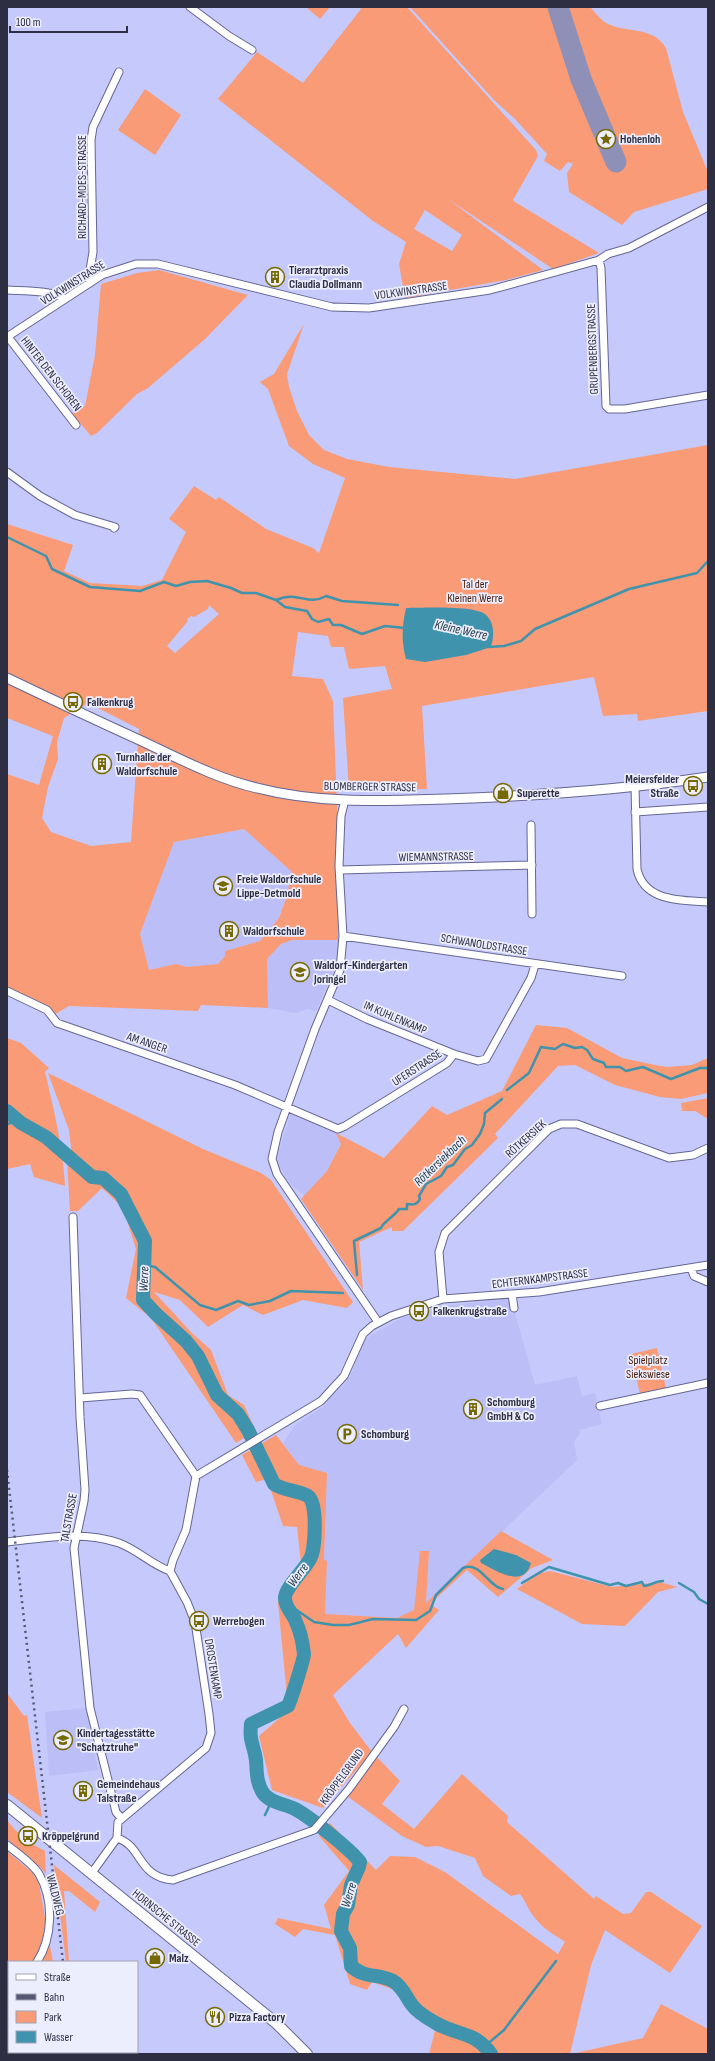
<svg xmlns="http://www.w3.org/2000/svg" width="715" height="2061" viewBox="0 0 715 2061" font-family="'Sofia Sans Condensed',sans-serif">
<rect width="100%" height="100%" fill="#c6c9fb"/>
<path fill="#bbbef7" d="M 244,829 L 292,872 L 286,899 L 279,918 L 260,941 L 225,951 L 225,956 L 218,964 L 187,967 L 176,964 L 149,970 L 140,934 L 174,842 Z
M 292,940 L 338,940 L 337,959 L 335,967 L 316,1011 L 308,1009 L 296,1013 L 268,1008 L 267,959 L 281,944 Z
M 291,1113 L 336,1133 L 341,1143 L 327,1171 L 305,1196 L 289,1183 L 280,1167 L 277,1157 Z
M 509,1299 L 511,1314 L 515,1313 L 535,1385 L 577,1376 L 582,1396 L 595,1393 L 602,1424 L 579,1430 L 580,1433 L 574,1442 L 577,1460 L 426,1604 L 429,1552 L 421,1551 L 414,1611 L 397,1618 L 325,1614 L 327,1562 L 324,1561 L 327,1473 L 299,1465 L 283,1443 L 295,1425 L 326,1405 L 328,1400 L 344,1385 L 352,1372 L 361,1345 L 366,1339 L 372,1335 L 400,1319 L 441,1306 Z
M 88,1708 L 90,1731 L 79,1732 L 81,1751 L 94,1749 L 98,1770 L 49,1776 L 45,1712 Z"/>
<path fill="#f99b76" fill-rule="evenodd" d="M 306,7 L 330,7 L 320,19 Z
M 359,7 L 407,7 L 536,150 L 538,156 L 513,200 L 515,202 L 599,253 L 553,269 L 448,199 L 543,270 L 506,280 L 405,298 L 399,264 L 406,242 L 373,221 L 218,99 L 257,52 L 303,83 L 361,9 ZM 425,210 L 462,235 L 452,251 L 414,229 Z
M 410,7 L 590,7 C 595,12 600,19 606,23 C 626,34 652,25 666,48 L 683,112 L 708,172 L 708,189 L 634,212 L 622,225 L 569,192 L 567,173 L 573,164 L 568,162 L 560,171 L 544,161 L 547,154 L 515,119 L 494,100 Z
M 145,89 L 181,115 L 155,155 L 118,130 Z
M 159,270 L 248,295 L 205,339 L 148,388 L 137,394 L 97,433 L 91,436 L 74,416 L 74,410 L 78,405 L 85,406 L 95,355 L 101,284 L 137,273 Z
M 304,324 L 287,374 L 289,387 L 297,411 L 309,435 L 324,450 L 347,459 L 389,467 L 515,479 L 708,445 L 708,711 L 638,721 L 637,714 L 603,716 L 594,677 L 422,706 L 427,789 L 349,790 L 343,698 L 392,689 L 385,666 L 349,669 L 344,647 L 331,647 L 328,636 L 298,632 L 292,676 L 323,679 L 333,701 L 337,805 L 338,940 L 292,940 L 281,944 L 267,959 L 268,1008 L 201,1005 L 198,1011 L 69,1006 L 52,1016 L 34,999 L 7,989 L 7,774 L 39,785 L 53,736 L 7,718 L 7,524 L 73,545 L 64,571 L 90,583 L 142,586 L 162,580 L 186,532 L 169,519 L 194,486 L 216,500 L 219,497 L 266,529 L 313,548 L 319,553 L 345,478 L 313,464 L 289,446 L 268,389 L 260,382 L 274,374 ZM 209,605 L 219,614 L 175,653 L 167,646 L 188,621 L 187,619 L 191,616 L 194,617 L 208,609 ZM 88,703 L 139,729 L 131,842 L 91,846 L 51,832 L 42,818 L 48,787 L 58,759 L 57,742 L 64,718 ZM 244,829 L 292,872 L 286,899 L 279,918 L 260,941 L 225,951 L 225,956 L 218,964 L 187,967 L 176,964 L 149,970 L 140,934 L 174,842 Z
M 536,1025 L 567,1028 L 622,1058 L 655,1065 L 667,1067 L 692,1065 L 708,1058 L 708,1093 L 681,1099 L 660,1097 L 615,1085 L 575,1065 L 558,1066 L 495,1134 L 498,1138 L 403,1231 L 392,1231 L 392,1227 L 359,1242 L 363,1290 L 301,1199 L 327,1171 L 341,1144 L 336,1133 L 384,1158 L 432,1106 L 447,1115 L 502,1091 Z
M 7,1038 L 21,1043 L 49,1068 L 45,1072 C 54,1110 63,1147 65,1186 L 34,1177 L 30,1164 L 7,1169 Z
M 48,1073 L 203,1149 L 261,1173 L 271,1180 L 353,1302 L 347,1308 L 303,1300 L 263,1315 L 243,1305 L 208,1327 L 180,1300 L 154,1292 L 193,1334 L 211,1350 L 228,1395 L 244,1405 L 256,1431 L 236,1443 L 151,1318 L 126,1298 L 136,1249 L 123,1208 L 102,1188 L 78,1211 L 70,1211 L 67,1160 L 93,1185 L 87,1171 L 72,1156 L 69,1130 Z
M 708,1098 L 708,1119 L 695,1111 L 682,1111 L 681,1103 Z
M 657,1348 L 666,1388 L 640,1394 L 631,1354 Z
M 276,1435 L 299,1465 L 327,1473 L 324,1560 L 327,1561 L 325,1614 L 397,1618 L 414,1610 L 420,1551 L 429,1551 L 426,1603 L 501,1531 L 553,1560 L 532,1568 L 498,1597 L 467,1570 L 430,1604 L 439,1610 L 406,1648 L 398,1634 L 333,1695 L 350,1723 L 372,1752 L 323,1808 L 272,1790 L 259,1736 L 290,1709 L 299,1694 L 288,1706 L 278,1603 L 282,1586 L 301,1563 L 297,1527 L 283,1526 L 267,1479 L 256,1482 L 242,1455 Z
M 550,1571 L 612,1587 L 660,1582 L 677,1587 L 658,1592 L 625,1626 L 582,1624 L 517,1589 L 537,1574 Z
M 7,1693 L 24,1716 L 27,1715 L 42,1818 L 7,1792 Z
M 375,1755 L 400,1781 L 382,1804 L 414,1829 L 462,1774 L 508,1816 L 507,1822 L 594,1899 L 596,1896 L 623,1914 L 631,1913 L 646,1892 L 651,1892 L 702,1926 L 670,1973 L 605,1930 L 591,1965 L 570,2054 L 429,2054 L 435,2031 L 392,1989 L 372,1982 L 367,1990 L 350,1984 L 335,1935 L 303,1929 L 295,1937 L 275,1924 L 278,1918 L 331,1929 L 324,1905 L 349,1871 L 319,1836 L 330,1823 L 376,1870 L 390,1856 L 415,1857 L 445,1872 L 558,1954 L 565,1942 C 555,1935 542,1928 535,1918 C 528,1910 526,1901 520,1894 L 511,1896 L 483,1876 L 475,1858 L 438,1846 L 426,1847 L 402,1836 L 347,1796 Z
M 7,1820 C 17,1834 30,1843 45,1851 L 46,1874 L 41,1868 L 7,1839 Z
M 7,1851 L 34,1874 L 39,1884 L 53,1962 L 9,1962 L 9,2052 L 65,2052 L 65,2054 L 7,2054 Z
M 54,1865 L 100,1902 L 95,1912 L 69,1891 L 64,1891 L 69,1962 L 66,1962 Z
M 661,2004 L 708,2029 L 708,2054 L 571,2054 L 643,2038 Z"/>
<path fill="#4093ad" d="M 406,608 C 422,608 476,605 486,615 C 495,623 494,637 491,647 L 466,655 L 425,662 L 406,659 C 401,641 402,626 406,608 Z
M 494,1549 L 516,1555 L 531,1563 C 524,1590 495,1570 481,1563 L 480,1560 Z"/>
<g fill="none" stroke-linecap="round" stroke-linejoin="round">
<path stroke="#4093ad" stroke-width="2.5" d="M 7,537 L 46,556 L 52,569 L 90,587 L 140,591 L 164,582 L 176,586 L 190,582 L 207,581 L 231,588 L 242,593 L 256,593 L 276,600 C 299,590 307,607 326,596 L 342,601 L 398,605
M 276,600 L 285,607 L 307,611 L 312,619 L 318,622 L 329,619 L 333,625 L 341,625 L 362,634 L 385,626 L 405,628
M 488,647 L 504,646 L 521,641 L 535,629 L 629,589 L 697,573 L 708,561
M 507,1090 L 529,1073 L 541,1047 L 555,1049 L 563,1044 L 575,1048 L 582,1047 L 587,1050 L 593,1059 L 604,1063 L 606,1067 L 620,1067 L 626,1071 L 643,1067 L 671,1079 L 700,1068 L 708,1068
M 7,1124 L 19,1121
M 145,1265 L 155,1267 L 200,1305 L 216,1310 L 238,1301 L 249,1305 L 270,1301 L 291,1291 L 343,1293
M 357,1275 L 354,1241 L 381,1228 C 384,1221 394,1217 399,1209 L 407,1209 L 407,1204 C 413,1205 417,1205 420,1199 L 419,1196 L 426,1184 L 441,1176 L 447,1167 L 453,1165 L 465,1149 L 472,1145 L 480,1134 L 484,1124 L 485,1113 L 502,1099
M 522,1583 L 549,1567 L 610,1585 L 618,1583 L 626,1586 L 642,1582 L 644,1586 C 652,1586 653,1581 663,1581
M 679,1583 L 694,1592 L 699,1599 L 708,1604
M 285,1602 L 314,1622 L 333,1625 L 349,1625 L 373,1619 L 416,1620 L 430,1611 L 436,1595 L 463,1568 C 481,1561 488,1587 503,1589
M 265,1815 L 272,1800
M 485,2046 L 504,2030 L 556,1961"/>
<path stroke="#4093ad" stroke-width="14" d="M 7,1111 L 21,1123 L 46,1137 L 92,1177 L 103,1178 L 121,1194 L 145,1241 L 143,1300 L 156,1314 L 186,1341 L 198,1356 L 217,1395 L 238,1414 L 248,1430 L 274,1484 C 284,1491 298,1490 308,1496 C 318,1502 315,1548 311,1557 C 306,1569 285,1587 285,1598 C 285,1608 293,1613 296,1622 C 300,1631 303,1644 304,1654 C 304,1659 291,1700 288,1706 L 251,1724 C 249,1742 254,1745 256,1760 C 257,1772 256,1782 263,1793 C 270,1803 285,1804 295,1809 C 310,1817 350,1849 360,1862 L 359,1867 L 351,1885 L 348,1905 L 343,1914 L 341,1931 L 350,1948 L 351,1966 C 365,1979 378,1973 393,1981 C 402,1986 407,1998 412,2005 C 417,2012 427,2018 434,2022 C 456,2036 474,2030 491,2054"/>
<path stroke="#8e90b7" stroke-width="21" d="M 558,7 L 581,79 L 616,162"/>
<g stroke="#656693" stroke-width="9">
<path id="minor" d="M 190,7 L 229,36 L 252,50
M 599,260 L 601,268 L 606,406 L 609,409 L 625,409 L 708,395
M 90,283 L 89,276 L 93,252 L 91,140 L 93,127 L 119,72
M 7,290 C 23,291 53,290 65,299
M 7,337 L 102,275 L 136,264 L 158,264 L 332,307 L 369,308 L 490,290 L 599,260 L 608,254 L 629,248 L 708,207
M 8,337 L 76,425
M 7,472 L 40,496 L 75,515 L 115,527 L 114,528
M 635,786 L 637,869 C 644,902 681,900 708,902
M 345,800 L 341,816 L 339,866 L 343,936 L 340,970 L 315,1029 L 278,1132 L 272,1159 L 277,1174 L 378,1322
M 635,812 L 708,807
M 531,825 L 532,914
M 340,870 L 532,865
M 343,936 L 622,976
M 7,991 L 47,1010 L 57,1023 L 235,1085 L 338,1129 L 345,1126 L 447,1063 L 454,1054 L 478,1061 L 486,1059 L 531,978 L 535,965
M 328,1000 L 367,1019 L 454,1054
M 73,1217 L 80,1417 L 85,1490 L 84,1501 L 74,1548 L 90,1708 L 116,1812 L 121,1818
M 691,1268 L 694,1276 L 708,1282
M 512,1294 L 514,1308
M 443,1299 L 439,1252 L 445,1233 L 549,1129 L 561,1124 L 577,1124 L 669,1158 L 693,1155 L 708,1148
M 80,1398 L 132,1394 L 140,1395 L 196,1476 L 186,1530 L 173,1560 L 170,1571 L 187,1602 L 195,1622 L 209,1714 L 211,1733 L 206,1748 L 118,1822 L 117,1838 L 91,1874
M 600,1406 L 708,1383
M 196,1476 L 321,1401 L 344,1376 L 363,1334 L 372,1326 L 391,1316 L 443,1299 L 539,1292 L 708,1265
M 7,1542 C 45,1538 82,1530 119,1543 C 138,1550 152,1565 170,1571
M 117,1838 C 143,1846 137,1877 173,1880 L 314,1830 L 349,1789 L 394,1727 L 404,1709
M 7,1845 C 17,1853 32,1863 39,1874 C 54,1900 53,1937 37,1962
M 7,2006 L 9,2004
M 133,2052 L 134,2054"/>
</g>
<g stroke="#656693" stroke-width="11">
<path id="tertiary" d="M 7,678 C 53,700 100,722 146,743 C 182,760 218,779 257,788 C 319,804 383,801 446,799 C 534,796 621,790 708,777"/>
</g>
<g stroke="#656693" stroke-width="12">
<path id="secondary" d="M 7,1805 L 276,2023 L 307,2054"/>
</g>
<use href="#minor" stroke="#fff" stroke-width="7"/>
<use href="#tertiary" stroke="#fff" stroke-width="9"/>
<use href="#secondary" stroke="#fff" stroke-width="10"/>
<path stroke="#565773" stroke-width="2.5" stroke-dasharray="2 4" stroke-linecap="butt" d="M 7,1470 L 63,1962
M 73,2052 L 73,2054"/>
</g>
<defs>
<g id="sight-ring" transform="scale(1)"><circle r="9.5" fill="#ecedfd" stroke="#756901" stroke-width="1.5"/><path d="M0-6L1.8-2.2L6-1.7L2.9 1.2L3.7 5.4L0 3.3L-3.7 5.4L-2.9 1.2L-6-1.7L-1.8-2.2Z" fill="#756901"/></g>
<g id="building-ring" transform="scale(1)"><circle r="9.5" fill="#ecedfd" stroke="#756901" stroke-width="1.5"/><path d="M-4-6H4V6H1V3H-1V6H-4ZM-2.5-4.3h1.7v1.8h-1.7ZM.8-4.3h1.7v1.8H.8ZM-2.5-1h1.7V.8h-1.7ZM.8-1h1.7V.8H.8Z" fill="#756901"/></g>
<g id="bus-ring" transform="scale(1)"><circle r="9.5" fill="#ecedfd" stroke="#756901" stroke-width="1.5"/><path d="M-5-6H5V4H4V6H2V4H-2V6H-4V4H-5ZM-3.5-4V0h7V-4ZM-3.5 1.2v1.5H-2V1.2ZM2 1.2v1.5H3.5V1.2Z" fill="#756901"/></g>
<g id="shop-ring" transform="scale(1)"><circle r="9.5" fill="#ecedfd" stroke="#756901" stroke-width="1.5"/><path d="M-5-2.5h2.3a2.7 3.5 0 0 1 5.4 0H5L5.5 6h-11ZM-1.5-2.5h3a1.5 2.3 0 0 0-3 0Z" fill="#756901"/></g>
<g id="school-ring" transform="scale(1)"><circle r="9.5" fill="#ecedfd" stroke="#756901" stroke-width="1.5"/><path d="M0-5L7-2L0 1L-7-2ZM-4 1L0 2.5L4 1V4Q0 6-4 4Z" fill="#756901"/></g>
<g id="parking-ring" transform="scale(1)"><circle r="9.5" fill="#ecedfd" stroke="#756901" stroke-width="1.5"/><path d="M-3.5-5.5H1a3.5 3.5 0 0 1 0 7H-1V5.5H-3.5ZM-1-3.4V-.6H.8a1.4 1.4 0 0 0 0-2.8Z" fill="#756901"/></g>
<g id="restaurant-ring" transform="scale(1)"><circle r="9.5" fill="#ecedfd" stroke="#756901" stroke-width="1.5"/><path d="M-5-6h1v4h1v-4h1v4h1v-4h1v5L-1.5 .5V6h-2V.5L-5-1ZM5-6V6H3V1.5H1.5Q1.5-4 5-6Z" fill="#756901"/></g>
</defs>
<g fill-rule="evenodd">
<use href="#sight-ring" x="606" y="139"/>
<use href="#building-ring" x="275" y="277"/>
<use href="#bus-ring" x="73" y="702"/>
<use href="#building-ring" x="102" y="764"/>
<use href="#bus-ring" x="693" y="786"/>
<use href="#shop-ring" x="503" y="793"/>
<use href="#school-ring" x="223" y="886"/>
<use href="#building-ring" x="229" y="931"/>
<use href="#school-ring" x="300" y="972"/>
<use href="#bus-ring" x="419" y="1311"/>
<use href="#building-ring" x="473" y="1409"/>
<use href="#parking-ring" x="347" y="1434"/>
<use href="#bus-ring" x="199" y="1621"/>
<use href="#school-ring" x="63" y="1740"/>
<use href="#building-ring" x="83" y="1791"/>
<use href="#bus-ring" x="28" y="1836"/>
<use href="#shop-ring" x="155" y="1958"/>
<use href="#restaurant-ring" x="215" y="2017"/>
</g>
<g text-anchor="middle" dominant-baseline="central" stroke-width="3.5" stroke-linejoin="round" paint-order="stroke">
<g font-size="12" font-weight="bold" fill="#2d2e42" stroke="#ecedfd" text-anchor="start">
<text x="620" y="139">Hohenloh</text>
<text x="289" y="270">Tierarztpraxis<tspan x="289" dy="14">Claudia Dollmann</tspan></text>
<text x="87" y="702">Falkenkrug</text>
<text x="116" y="757">Turnhalle der<tspan x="116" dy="14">Waldorfschule</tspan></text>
<text x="679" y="779" text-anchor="end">Meiersfelder<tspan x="679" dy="14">Straße</tspan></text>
<text x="517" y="793">Superette</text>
<text x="237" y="879">Freie Waldorfschule<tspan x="237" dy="14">Lippe-Detmold</tspan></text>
<text x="243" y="931">Waldorfschule</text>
<text x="314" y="965">Waldorf-Kindergarten<tspan x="314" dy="14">Joringel</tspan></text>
<text x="433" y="1311">Falkenkrugstraße</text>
<text x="487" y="1402">Schomburg<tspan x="487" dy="14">GmbH &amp; Co</tspan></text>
<text x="361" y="1434">Schomburg</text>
<text x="213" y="1621">Werrebogen</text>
<text x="77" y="1733">Kindertagesstätte<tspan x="77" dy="14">"Schatztruhe"</tspan></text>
<text x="97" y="1784">Gemeindehaus<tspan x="97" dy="14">Talstraße</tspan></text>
<text x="42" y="1836">Kröppelgrund</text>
<text x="169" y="1958">Malz</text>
<text x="229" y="2017">Pizza Factory</text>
</g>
<g font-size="12" fill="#2d2e42" stroke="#ecedfd">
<text transform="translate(82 187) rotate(-90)">RICHARD-MOES-STRASSE</text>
<text transform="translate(73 283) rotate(-32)">VOLKWINSTRASSE</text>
<text transform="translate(411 291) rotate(-8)">VOLKWINSTRASSE</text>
<text transform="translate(593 349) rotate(-92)">GRUPENBERGSTRASSE</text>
<text transform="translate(51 374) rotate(52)">HINTER DEN SCHOREN</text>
<text transform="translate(370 787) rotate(1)">BLOMBERGER STRASSE</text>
<text transform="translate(436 857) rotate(-1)">WIEMANNSTRASSE</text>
<text transform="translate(484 945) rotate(9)">SCHWANOLDSTRASSE</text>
<text transform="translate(395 1018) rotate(23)">IM KUHLENKAMP</text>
<text transform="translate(147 1043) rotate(19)">AM ANGER</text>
<text transform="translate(417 1068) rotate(-33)">UFERSTRASSE</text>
<text transform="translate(526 1139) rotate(-42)">RÖTKERSIEK</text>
<text transform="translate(540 1279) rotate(-7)">ECHTERNKAMPSTRASSE</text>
<text transform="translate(69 1518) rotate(-80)">TALSTRASSE</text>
<text transform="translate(213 1669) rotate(81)">DROSTENKAMP</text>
<text transform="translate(342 1777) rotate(-54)">KRÖPPELGRUND</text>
<text transform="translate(55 1895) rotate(76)">WALDWEG</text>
<text transform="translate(166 1918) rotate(39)">HORNSCHE STRASSE</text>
</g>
<g font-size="12" fill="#471c0a" stroke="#ecedfd">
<text x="475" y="584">Tal der<tspan x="475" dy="14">Kleinen Werre</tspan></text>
<text x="648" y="1360">Spielplatz<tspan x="648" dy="14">Siekswiese</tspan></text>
</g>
<g font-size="13" font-style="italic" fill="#233d46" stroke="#ecedfd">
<text transform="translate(461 630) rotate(12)">Kleine Werre</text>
<text transform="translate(440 1161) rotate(-44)">Rötkersiekbach</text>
<text transform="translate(144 1279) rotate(-88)">Werre</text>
<text transform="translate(298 1575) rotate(-54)">Werre</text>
<text transform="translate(349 1895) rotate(-73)">Werre</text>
</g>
</g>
<rect width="715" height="2061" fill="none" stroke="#2d2e42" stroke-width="16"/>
<rect x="8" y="1961" width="130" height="92" fill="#ecedfd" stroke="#a0a1b2"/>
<rect x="16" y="1974" width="20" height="6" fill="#ffffff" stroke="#a0a1b2"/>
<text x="44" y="1981" font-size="12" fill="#2d2e42">Straße</text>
<rect x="16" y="1994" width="20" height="6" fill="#565773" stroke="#a0a1b2"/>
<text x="44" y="2001" font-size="12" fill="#2d2e42">Bahn</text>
<rect x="16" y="2011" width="20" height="12" fill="#f99b76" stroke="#a0a1b2"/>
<text x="44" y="2021" font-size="12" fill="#2d2e42">Park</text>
<rect x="16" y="2031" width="20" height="12" fill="#4093ad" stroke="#a0a1b2"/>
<text x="44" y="2041" font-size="12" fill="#2d2e42">Wasser</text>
<path d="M10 26v6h117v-6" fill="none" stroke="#2d2e42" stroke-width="2"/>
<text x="16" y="26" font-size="12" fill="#2d2e42" stroke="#ecedfd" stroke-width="3" paint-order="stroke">100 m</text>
</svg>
